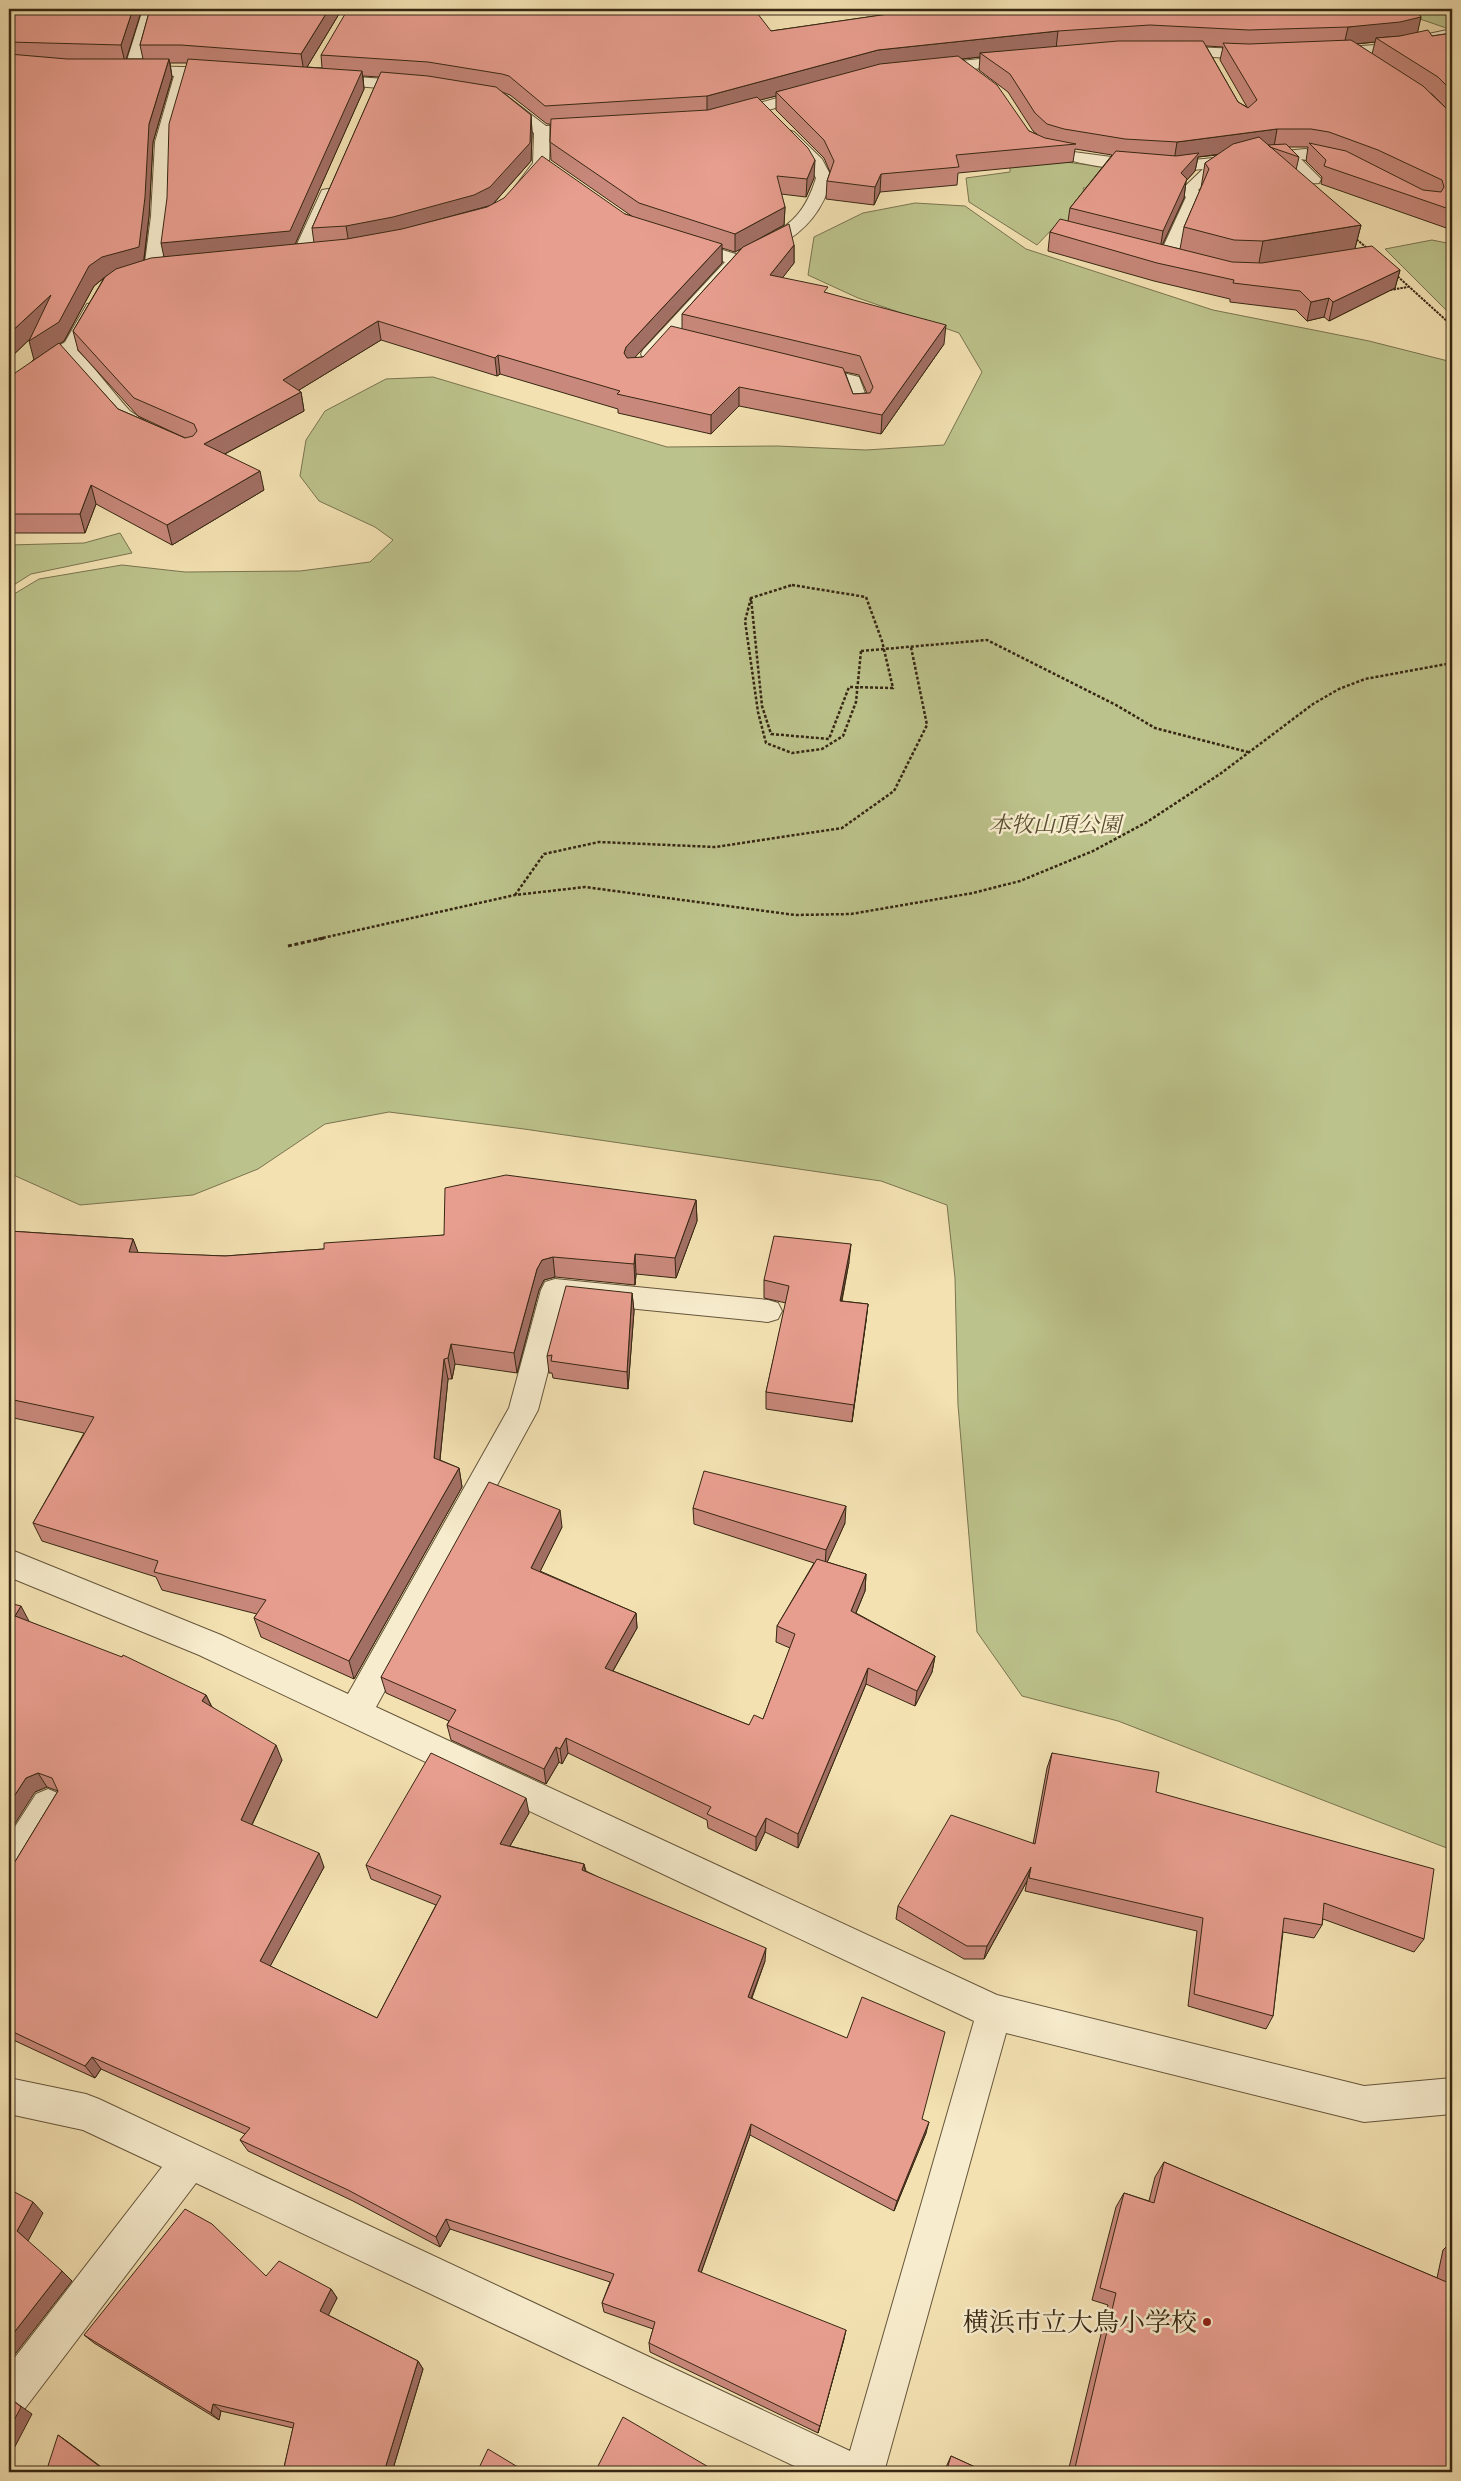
<svg xmlns="http://www.w3.org/2000/svg" width="1461" height="2481" viewBox="0 0 1461 2481" font-family="'EB Garamond','Noto Serif JP',serif">
<rect width="100%" height="100%" fill="#f3e1b2"/>
<filter id="stains"><feTurbulence type="fractalNoise" baseFrequency=".004" numOctaves="4"/><feColorMatrix values="0 0 0 0 .2 0 0 0 0 .09 0 0 0 0 .02 0 0 0 .5 -.17"/></filter>
<radialGradient id="worn" r=".72"><stop offset=".6" stop-color="#630" stop-opacity="0"/><stop offset="1" stop-color="#630" stop-opacity=".3"/></radialGradient>
<path fill="#bcc28b" stroke="#7a744f" d="M 1391,9 L 1452,9 L 1452,30 Z
M 1035,158 L 1157,174 L 1162,183 L 1083,188 L 1106,235 L 1056,225 L 1037,245 L 969,202 L 966,178 L 1010,172 L 1010,160 Z
M 915,203 L 965,206 L 1026,249 L 1213,310 L 1369,341 L 1452,362 L 1452,1850 L 1118,1721 L 1022,1696 L 977,1632 L 958,1405 L 955,1278 L 947,1205 L 881,1181 L 524,1129 L 389,1112 L 325,1124 L 258,1169 L 193,1195 L 80,1205 L 9,1173 L 9,597 L 39,579 L 122,565 L 185,572 L 300,571 L 370,562 L 393,540 L 375,527 L 319,501 L 300,476 L 306,440 L 325,411 L 386,379 L 433,377 L 667,447 L 777,446 L 866,450 L 944,445 L 982,372 L 959,333 L 858,298 L 808,275 L 814,237 L 863,213 Z
M 1432,240 L 1452,244 L 1452,316 L 1385,249 Z
M 120,533 L 132,553 L 31,574 L 9,588 L 9,545 L 84,543 Z"/>
<g fill="none" stroke-linecap="round" stroke-linejoin="round">
<g stroke="#66563b" stroke-width="2">
<path id="minor" d="M 143,9 L 157,9 L 141,66 L 222,68 L 230,73 L 222,78 L 190,77 L 171,142 L 169,216 L 162,270 L 159,274 L 147,274 L 144,270 L 151,216 L 155,142 L 174,76 L 132,75 L 124,70 Z
M 1452,29 L 1452,39 C 1433,43 1333,68 1322,53 L 1330,48 L 1376,45 Z
M 1172,46 L 1259,50 L 1267,55 L 1259,60 L 1167,54 L 1164,51 Z
M 1017,55 L 1025,60 L 1022,63 L 933,74 L 925,69 L 933,64 Z
M 327,75 L 414,81 L 422,86 L 414,91 L 321,83 L 319,80 Z
M 813,88 L 819,90 L 821,93 L 819,96 L 729,121 L 721,116 L 723,113 Z
M 501,94 L 507,96 L 546,126 L 587,124 L 595,129 L 587,134 L 550,136 L 549,163 L 528,192 L 516,192 L 514,188 L 533,163 L 534,133 L 495,102 L 493,99 L 495,96 Z
M 788,130 L 794,132 L 822,159 L 832,178 C 823,210 807,230 778,246 C 769,251 762,255 752,253 L 749,249 L 752,245 C 787,228 804,217 816,178 L 809,165 L 780,135 Z
M 1039,141 L 1066,151 L 1119,158 L 1173,162 L 1305,149 L 1348,158 L 1350,162 L 1348,166 L 1342,167 L 1301,159 L 1321,179 L 1319,183 C 1304,186 1294,170 1284,161 C 1247,165 1226,162 1198,190 L 1203,195 L 1176,258 L 1173,262 L 1161,262 L 1158,258 L 1186,197 L 1179,192 L 1203,169 C 1147,175 1086,169 1033,149 L 1031,146 Z
M 328,189 L 334,190 L 336,194 L 310,255 L 307,259 L 295,259 L 292,255 L 320,194 L 322,190 Z
M 687,239 L 742,256 L 745,260 L 657,358 L 643,358 L 641,354 L 643,350 L 725,262 L 681,248 L 678,244 L 681,240 Z
M 93,303 L 99,304 L 102,308 L 77,350 C 96,369 111,390 129,410 C 136,416 146,420 151,427 L 148,431 L 134,431 L 119,421 L 64,359 L 16,392 L 9,394 L 9,380 L 65,342 L 87,304 Z
M 811,365 L 859,377 L 870,407 L 867,411 L 853,411 L 844,385 L 804,375 L 802,371 L 804,367 Z
M 555,1279 L 768,1300 L 778,1303 L 782,1311 L 778,1319 L 768,1322 L 566,1302 L 538,1410 L 376,1707 L 997,1995 L 1364,2086 L 1452,2078 L 1452,2114 L 1364,2122 L 1006,2033 L 884,2472 L 807,2472 L 196,2183 L 23,2411 L 9,2417 L 9,2365 L 162,2167 L 83,2130 L 9,2114 L 9,2078 L 86,2094 L 99,2099 L 850,2451 L 974,2021 L 199,1655 L 9,1577 L 9,1549 L 221,1635 L 348,1694 L 509,1408 L 541,1290 L 545,1282 Z
M 48,1789 L 60,1794 L 65,1805 L 21,1878 L 9,1882 L 9,1836 L 36,1794 Z"/>
</g>
<path stroke="#372713" stroke-width="2" stroke-dasharray="2.5 1" stroke-linecap="butt" d="M 1354,237 L 1368,249
M 1395,274 L 1448,322
M 1390,290 L 1408,287"/>
<path stroke="#372713" stroke-width="2.5" stroke-dasharray="3 2" stroke-linecap="butt" d="M 792,585 L 866,597 L 882,641 L 893,688 L 849,687 L 829,739 L 771,734 L 762,706 L 751,598 Z
M 861,651 L 987,640 L 1116,705 L 1155,728 L 1248,752
M 515,895 L 544,854 L 599,842 L 715,847 L 842,828 L 894,791 L 927,725 L 911,647
M 318,939 L 515,895 L 585,887 L 795,915 L 851,914 L 973,893 L 1020,881 L 1093,851 L 1147,822 L 1220,774 L 1313,704 L 1339,689 L 1365,679 L 1452,663"/>
<path stroke="#372713" stroke-width="3" stroke-dasharray="4 2.5" stroke-linecap="butt" d="M 288,946 L 324,938"/>
<use href="#minor" fill="#f7eccd" fill-rule="evenodd"/>
<path stroke="#372713" stroke-width="2.5" stroke-dasharray="3 2" stroke-linecap="butt" d="M 751,598 L 745,621 L 758,712 L 766,743 L 792,753 L 822,749 L 843,736 L 856,702 L 861,651"/>
</g>
<path fill="#c8887b" stroke="#372713" fill-rule="evenodd" d="M 9,9 L 142,9 L 126,59 L 143,59 L 140,45 L 150,9 L 342,9 L 307,67 L 322,68 L 321,55 L 771,31 L 903,12 L 902,9 L 1416,9 L 1421,17 L 1417,32 L 1432,36 L 1452,33 L 1452,230 L 1321,184 L 1322,177 L 1306,161 L 1308,147 L 1289,147 L 1299,157 L 1296,170 L 1361,225 L 1355,248 L 1400,270 L 1395,288 L 1329,321 L 1324,317 L 1307,321 L 1296,310 L 1230,302 L 1230,299 L 1154,281 L 1048,251 L 1050,232 L 1068,221 L 1070,208 L 1112,155 L 1075,149 L 1073,162 L 958,173 L 957,185 L 880,192 L 874,205 L 826,199 L 827,181 L 830,172 L 824,158 L 776,110 L 776,96 L 759,100 L 814,178 L 806,197 L 781,194 L 785,207 L 784,225 L 756,241 L 794,245 L 794,263 L 782,278 L 827,293 L 944,344 L 881,434 L 739,406 L 711,434 L 618,413 L 618,409 L 500,374 L 497,376 L 381,340 L 299,390 L 301,392 L 304,411 L 225,454 L 264,490 L 172,545 L 96,504 L 85,533 L 9,533 L 9,385 L 34,359 L 31,338 L 9,359 ZM 1375,42 L 1372,54 L 1357,44 ZM 1206,46 L 1223,47 L 1220,60 L 1247,107 L 1238,102 ZM 980,57 L 979,70 L 1008,92 L 1033,131 L 1038,135 L 1029,131 L 963,59 ZM 170,63 L 187,63 L 164,257 L 144,261 L 149,216 L 153,142 L 172,77 ZM 363,76 L 379,77 L 312,228 L 314,243 L 295,244 L 364,89 ZM 502,92 L 510,95 L 547,124 L 550,124 L 550,142 L 551,160 L 633,217 L 625,214 L 494,203 L 531,161 L 532,133 L 531,115 ZM 1430,93 L 1433,95 L 1450,112 L 1449,111 ZM 1218,155 L 1205,163 L 1201,188 L 1184,227 L 1180,249 L 1162,245 L 1184,198 L 1186,181 L 1195,171 L 1198,157 ZM 722,248 L 735,252 L 742,248 L 682,314 L 682,329 L 643,357 L 634,358 L 722,263 ZM 104,278 L 73,331 L 78,350 L 138,416 L 185,438 L 118,409 L 59,344 L 64,341 L 94,286 ZM 845,372 L 859,375 L 867,393 L 853,394 Z
M 696,1200 L 697,1221 L 676,1278 L 636,1274 L 635,1285 L 555,1277 L 544,1280 L 539,1290 L 517,1373 L 455,1364 L 452,1379 L 448,1379 L 440,1460 L 459,1468 L 462,1487 L 354,1679 L 261,1637 L 254,1618 L 257,1614 L 162,1590 L 156,1577 L 42,1541 L 33,1523 L 84,1433 L 9,1417 L 9,1231 L 133,1239 L 138,1253 L 225,1256 L 324,1249 L 444,1235 Z
M 849,1262 L 842,1301 L 868,1304 L 866,1321 L 852,1422 L 766,1409 L 766,1392 L 786,1303 L 764,1298 L 764,1280 Z
M 632,1293 L 634,1311 L 628,1389 L 553,1378 L 552,1373 L 549,1373 L 547,1356 Z
M 693,1508 L 845,1523 L 827,1562 L 866,1574 L 865,1591 L 856,1613 L 935,1656 L 932,1672 L 915,1706 L 866,1684 L 798,1848 L 765,1832 L 756,1851 L 708,1828 L 707,1820 L 568,1753 L 562,1764 L 559,1762 L 546,1784 L 451,1740 L 447,1725 L 449,1721 L 386,1693 L 381,1677 L 562,1527 L 540,1571 L 636,1613 L 637,1628 L 613,1671 L 749,1725 L 763,1719 L 790,1648 L 776,1642 L 777,1626 L 814,1563 L 694,1524 Z
M 30,1622 L 206,1695 L 212,1707 L 282,1760 L 252,1825 L 324,1867 L 270,1966 L 377,2018 L 436,1905 L 371,1879 L 366,1865 L 529,1813 L 510,1846 L 584,1864 L 586,1871 L 765,1961 L 752,1998 L 922,2119 L 926,2133 L 894,2211 L 750,2135 L 701,2273 L 844,2339 L 818,2433 L 650,2352 L 649,2343 L 653,2329 L 604,2312 L 602,2303 L 610,2282 L 450,2229 L 440,2247 L 353,2201 L 248,2151 L 240,2140 L 245,2134 L 101,2069 L 95,2078 L 9,2038 L 9,1866 L 13,1865 L 58,1791 L 47,1787 L 35,1792 Z
M 1052,1753 L 1156,1792 L 1424,1939 L 1414,1952 L 1323,1919 L 1322,1925 L 1314,1938 L 1283,1932 L 1273,2016 L 1266,2029 L 1188,2006 L 1197,1931 L 1025,1891 L 1027,1881 L 984,1959 L 964,1959 L 896,1919 L 898,1906 L 1033,1844 L 1047,1768 Z
M 1164,2162 L 1437,2278 L 1443,2250 L 1452,2241 L 1452,2472 L 1068,2472 L 1108,2305 L 1092,2300 L 1116,2207 L 1124,2193 L 1149,2201 L 1155,2177 Z
M 331,2289 L 337,2298 L 328,2315 L 418,2361 L 423,2369 L 392,2472 L 283,2472 L 293,2428 L 221,2411 L 219,2420 L 94,2343 L 84,2335 Z
M 951,2456 L 986,2472 L 944,2472 L 947,2465 Z"/>
<path fill="#a26f64" stroke="#372713" d="M 133,9 L 142,9 L 125,63 L 121,45 Z
M 329,9 L 342,9 L 304,72 L 301,54 Z
M 1421,17 L 1417,35 L 1376,38 L 1375,42 L 1344,45 L 1348,27 Z
M 1058,31 L 1056,49 L 980,53 L 980,57 L 878,68 L 776,92 L 776,96 L 707,114 L 707,96 L 878,50 Z
M 169,59 L 172,77 L 153,142 L 149,216 L 143,266 L 106,276 L 94,286 L 64,341 L 34,360 L 29,341 L 149,124 Z
M 362,71 L 364,89 L 293,249 L 165,262 L 161,243 Z
M 531,115 L 532,133 L 531,161 L 492,205 L 349,244 L 346,226 Z
M 1277,129 L 1274,147 L 1198,157 L 1195,171 L 1186,181 L 1184,198 L 1160,250 L 1177,142 Z
M 815,160 L 814,178 L 806,197 L 807,179 Z
M 881,174 L 880,192 L 874,205 L 875,187 Z
M 785,207 L 784,225 L 735,252 L 735,234 Z
M 1361,225 L 1354,252 L 1258,268 L 1263,241 Z
M 722,244 L 722,263 L 627,366 L 624,353 L 626,347 Z
M 794,245 L 794,263 L 770,294 L 770,275 Z
M 1400,270 L 1395,288 L 1329,321 L 1333,302 Z
M 51,295 L 56,314 L 9,359 L 9,334 Z
M 1329,298 L 1324,317 L 1307,321 L 1311,302 Z
M 378,321 L 381,340 L 286,398 L 283,380 Z
M 946,325 L 944,344 L 881,434 L 882,415 Z
M 498,355 L 500,374 L 497,376 L 495,358 Z
M 739,387 L 739,406 L 711,434 L 711,415 Z
M 301,392 L 304,411 L 208,463 L 204,444 Z
M 260,471 L 264,490 L 172,545 L 167,525 Z
M 91,485 L 96,504 L 85,533 L 80,514 Z
M 696,1200 L 697,1221 L 676,1278 L 675,1258 Z
M 133,1239 L 141,1260 L 129,1252 Z
M 851,1244 L 849,1262 L 838,1318 L 840,1301 Z
M 635,1254 L 636,1274 L 635,1285 L 634,1264 Z
M 553,1257 L 555,1277 L 544,1280 L 539,1290 L 517,1373 L 514,1353 L 537,1269 L 542,1260 Z
M 632,1293 L 634,1311 L 628,1389 L 627,1372 Z
M 868,1304 L 866,1321 L 852,1422 L 854,1405 Z
M 451,1344 L 455,1364 L 452,1379 L 448,1358 Z
M 444,1359 L 448,1379 L 438,1478 L 434,1458 Z
M 459,1468 L 462,1487 L 354,1679 L 349,1661 Z
M 846,1506 L 845,1523 L 825,1567 L 826,1550 Z
M 560,1510 L 562,1527 L 534,1584 L 531,1568 Z
M 866,1574 L 865,1591 L 850,1627 L 851,1611 Z
M 21,1606 L 30,1623 L 15,1616 Z
M 636,1613 L 637,1628 L 606,1683 L 605,1668 Z
M 935,1656 L 932,1672 L 915,1706 L 917,1691 Z
M 868,1668 L 866,1684 L 798,1848 L 798,1834 Z
M 206,1695 L 213,1710 L 202,1701 Z
M 566,1738 L 568,1753 L 562,1764 L 560,1749 Z
M 276,1745 L 282,1760 L 247,1835 L 241,1820 Z
M 556,1747 L 559,1762 L 546,1784 L 544,1769 Z
M 38,1773 L 47,1787 L 35,1792 L 9,1833 L 9,1804 L 26,1778 Z
M 526,1798 L 529,1813 L 503,1858 L 500,1844 Z
M 766,1818 L 765,1832 L 756,1851 L 756,1837 Z
M 319,1853 L 324,1867 L 266,1974 L 260,1961 Z
M 584,1864 L 586,1877 L 582,1870 Z
M 1031,1867 L 1027,1881 L 984,1959 L 987,1946 Z
M 766,1948 L 765,1961 L 747,2009 L 748,1997 Z
M 92,2057 L 101,2069 L 95,2078 L 85,2066 Z
M 929,2122 L 926,2133 L 894,2211 L 897,2201 Z
M 751,2124 L 750,2135 L 698,2281 L 698,2271 Z
M 33,2202 L 43,2213 L 28,2241 L 17,2231 Z
M 446,2219 L 450,2229 L 440,2247 L 436,2237 Z
M 62,2271 L 72,2281 L 9,2362 L 9,2339 Z
M 331,2289 L 337,2298 L 326,2320 L 320,2311 Z
M 846,2330 L 844,2339 L 818,2433 L 820,2426 Z
M 418,2361 L 423,2369 L 392,2472 L 384,2472 Z
M 15,2402 L 32,2414 L 9,2458 L 9,2430 Z
M 213,2404 L 221,2411 L 219,2420 L 211,2413 Z
M 58,2435 L 68,2442 L 108,2472 L 107,2472 Z"/>
<path fill="#e89e8f" stroke="#372713" d="M 9,9 L 133,9 L 121,45 L 9,42 Z
M 150,9 L 329,9 L 301,54 L 181,45 L 140,45 Z
M 348,9 L 754,9 L 771,31 L 909,11 L 908,9 L 1416,9 L 1421,17 L 1400,22 L 1348,27 L 1249,30 L 1150,25 L 1058,31 L 878,50 L 707,96 L 545,106 L 509,76 L 502,74 L 428,62 L 321,55 Z
M 1428,30 L 1432,36 L 1452,33 L 1452,91 L 1438,77 L 1376,38 L 1400,36 Z
M 1351,40 L 1423,86 L 1449,111 L 1452,112 L 1452,210 L 1324,166 L 1326,160 L 1309,143 L 1346,151 L 1423,190 L 1441,192 L 1444,187 L 1442,180 L 1378,150 L 1329,132 L 1311,129 L 1277,129 L 1177,142 L 1125,139 L 1064,129 L 1047,124 L 1035,113 L 1010,74 L 980,53 L 1118,41 L 1203,41 L 1238,102 L 1248,108 L 1257,100 L 1223,43 L 1249,44 Z
M 9,54 L 67,59 L 169,59 L 149,124 L 145,197 L 139,247 L 102,257 L 89,266 L 59,322 L 29,341 L 51,295 L 9,334 Z
M 958,56 L 997,85 L 1029,131 L 1045,138 L 1076,144 L 956,155 L 959,167 L 881,174 L 875,187 L 827,181 L 834,161 L 824,140 L 776,92 L 880,64 Z
M 188,59 L 362,71 L 290,231 L 161,243 L 167,198 L 169,124 Z
M 381,72 L 428,76 L 496,87 L 531,115 L 530,143 L 490,187 L 474,195 L 393,217 L 346,226 L 312,228 Z
M 757,97 L 808,148 L 815,160 L 807,179 L 777,176 L 785,207 L 735,234 L 639,203 L 550,142 L 551,119 L 708,110 Z
M 1259,137 L 1361,225 L 1263,241 L 1234,240 L 1184,227 L 1209,169 L 1205,163 L 1233,144 Z
M 1286,144 L 1299,157 L 1270,147 L 1268,145 Z
M 1116,151 L 1176,156 L 1199,153 L 1181,173 L 1187,179 L 1163,231 L 1070,208 Z
M 542,156 L 625,214 L 722,244 L 626,347 L 624,353 L 627,358 L 643,357 L 671,326 L 843,368 L 853,394 L 870,393 L 873,387 L 860,356 L 682,314 L 743,247 L 789,224 L 794,245 L 770,275 L 828,287 L 824,292 L 946,325 L 882,415 L 739,387 L 711,415 L 617,394 L 620,391 L 498,355 L 495,358 L 378,321 L 283,380 L 301,392 L 204,444 L 260,471 L 167,525 L 91,485 L 80,514 L 9,514 L 9,385 L 15,373 L 59,343 L 118,409 L 185,438 L 193,436 L 197,431 L 194,424 L 134,398 L 73,331 L 105,277 L 116,269 L 151,258 L 347,239 L 402,229 L 487,207 L 504,198 Z
M 1060,219 L 1232,262 L 1262,263 L 1372,246 L 1400,270 L 1333,302 L 1329,298 L 1311,302 L 1300,291 L 1233,283 L 1234,280 L 1157,263 L 1050,232 Z
M 506,1175 L 696,1200 L 675,1258 L 635,1254 L 634,1264 L 553,1257 L 542,1260 L 537,1269 L 514,1353 L 451,1344 L 448,1358 L 444,1359 L 434,1458 L 459,1468 L 349,1661 L 254,1618 L 266,1600 L 154,1572 L 158,1561 L 33,1523 L 94,1417 L 9,1399 L 9,1231 L 133,1239 L 129,1252 L 225,1256 L 324,1249 L 324,1243 L 444,1235 L 445,1188 Z
M 774,1236 L 851,1244 L 840,1301 L 868,1304 L 854,1405 L 766,1392 L 789,1286 L 764,1280 Z
M 566,1286 L 632,1293 L 627,1372 L 551,1361 L 552,1355 L 547,1356 Z
M 704,1471 L 846,1506 L 826,1550 L 693,1508 Z
M 489,1482 L 560,1510 L 531,1568 L 636,1613 L 605,1668 L 749,1725 L 754,1715 L 763,1719 L 795,1634 L 777,1626 L 817,1559 L 866,1574 L 851,1611 L 935,1656 L 917,1691 L 868,1668 L 798,1834 L 766,1818 L 756,1837 L 707,1814 L 711,1807 L 566,1738 L 560,1749 L 556,1747 L 544,1769 L 447,1725 L 456,1710 L 381,1677 Z
M 9,1603 L 21,1606 L 15,1616 L 122,1657 L 123,1655 L 206,1695 L 202,1701 L 276,1745 L 241,1820 L 319,1853 L 260,1961 L 377,2018 L 441,1896 L 366,1865 L 431,1753 L 526,1798 L 500,1844 L 584,1864 L 582,1870 L 766,1948 L 748,1997 L 847,2038 L 862,1997 L 945,2032 L 922,2119 L 929,2122 L 897,2201 L 751,2124 L 698,2271 L 846,2330 L 820,2426 L 649,2343 L 655,2322 L 602,2303 L 614,2274 L 446,2219 L 436,2237 L 348,2190 L 240,2140 L 250,2128 L 92,2057 L 85,2066 L 9,2030 L 9,1866 L 13,1865 L 58,1791 L 52,1778 L 38,1773 L 26,1778 L 9,1804 Z
M 1052,1753 L 1159,1772 L 1156,1792 L 1434,1869 L 1424,1939 L 1324,1903 L 1322,1925 L 1284,1918 L 1273,2016 L 1194,1994 L 1203,1918 L 1029,1878 L 1031,1867 L 987,1946 L 967,1946 L 898,1906 L 951,1815 L 1035,1844 Z
M 1164,2162 L 1449,2283 L 1452,2266 L 1452,2472 L 1074,2472 L 1116,2293 L 1100,2288 L 1124,2193 L 1154,2203 Z
M 9,2189 L 33,2202 L 17,2231 L 62,2271 L 9,2339 Z
M 185,2209 L 212,2224 L 266,2276 L 279,2261 L 331,2289 L 320,2311 L 418,2361 L 384,2472 L 357,2472 L 348,2470 L 348,2472 L 283,2472 L 294,2423 L 213,2404 L 211,2413 L 84,2335 Z
M 15,2402 L 21,2407 L 9,2430 L 9,2405 Z
M 623,2417 L 717,2472 L 595,2472 Z
M 58,2435 L 107,2472 L 46,2472 Z
M 488,2449 L 526,2472 L 477,2472 Z
M 951,2456 L 986,2472 L 946,2472 Z"/>
<circle fill="#8f2418" stroke="#f7eccd" stroke-width="2" cx="1207" cy="2322" r="5"/>
<g text-anchor="middle" dominant-baseline="central" stroke-width="5" stroke-linejoin="round" paint-order="stroke">
<g font-size="22" font-style="italic" fill="#584e31" stroke="#f7eccd">
<text x="1055" y="824">本牧山頂公園</text>
</g>
<g font-size="26" fill="#372713" stroke="#f7eccd" text-anchor="end">
<text x="1197" y="2322">横浜市立大鳥小学校</text>
</g>
</g>
<rect width="1461" height="2481" fill="none" stroke="#f3e1b2" stroke-width="30"/>
<rect x="10" y="10" width="1441" height="2461" fill="none" stroke="#372713" stroke-width="2.5"/>
<rect x="15" y="15" width="1431" height="2451" fill="none" stroke="#372713"/>
<rect width="100%" height="100%" filter="url(#stains)"/>
<rect width="100%" height="100%" fill="url(#worn)"/>
</svg>
